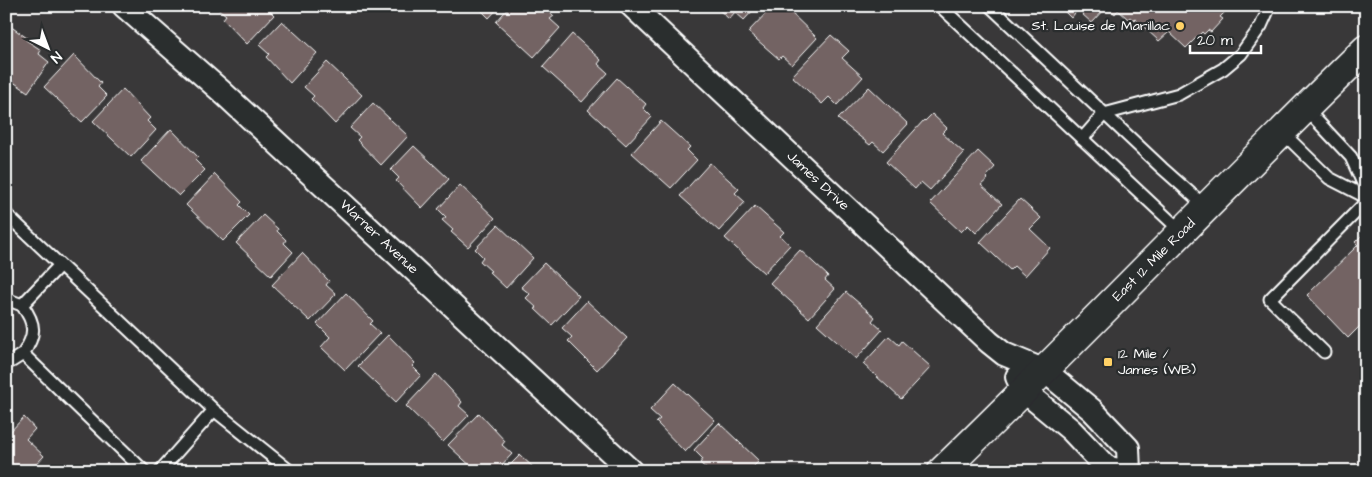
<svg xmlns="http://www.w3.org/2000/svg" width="1372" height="477" viewBox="0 0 1372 477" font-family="'Architects Daughter',sans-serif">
<rect width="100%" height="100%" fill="#393839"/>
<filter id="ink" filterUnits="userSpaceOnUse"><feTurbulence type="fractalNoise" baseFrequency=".02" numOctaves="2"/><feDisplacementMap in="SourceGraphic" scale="10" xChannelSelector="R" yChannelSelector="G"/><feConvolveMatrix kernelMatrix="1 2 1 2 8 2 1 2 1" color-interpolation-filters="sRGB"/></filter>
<g filter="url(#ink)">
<path fill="#736463" stroke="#fff" d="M 265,6 L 274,15 L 247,44 L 223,19 L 226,15 L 216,7 Z
M 477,6 L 500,6 L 489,18 Z
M 510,6 L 543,6 L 554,16 L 550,19 L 560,28 L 534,57 L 496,22 Z
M 715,6 L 757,6 L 744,20 L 735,12 L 729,19 Z
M 773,6 L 784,6 L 817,38 L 792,65 L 782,56 L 779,59 L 748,32 Z
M 1059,6 L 1225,6 L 1222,9 L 1225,12 L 1220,17 L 1223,19 L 1211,32 L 1208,30 L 1204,34 L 1202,32 L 1186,48 L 1169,32 L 1159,41 L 1134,18 L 1133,20 L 1130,17 L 1128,19 L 1118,10 L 1115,14 L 1107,7 L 1092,23 L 1082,14 L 1084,11 L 1080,7 L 1071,18 Z
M 282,21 L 317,53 L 290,83 L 266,57 L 269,54 L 259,45 Z
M 10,26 L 27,38 L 26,40 L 41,50 L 39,54 L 49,62 L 28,92 L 6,77 L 6,32 Z
M 572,34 L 601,60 L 598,64 L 608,73 L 582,102 L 543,67 Z
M 831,35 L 849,51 L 842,58 L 863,77 L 837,105 L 829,97 L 822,104 L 792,76 Z
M 74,55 L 101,83 L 98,87 L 107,96 L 82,122 L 44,87 Z
M 327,62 L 362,95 L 335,124 L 311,99 L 314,96 L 304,87 Z
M 617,78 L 646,104 L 643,108 L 652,117 L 626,145 L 588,110 Z
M 869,87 L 908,124 L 883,151 L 873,142 L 870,145 L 838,119 Z
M 123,89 L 150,118 L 147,121 L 156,130 L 131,157 L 93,121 Z
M 373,103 L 408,136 L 381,165 L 357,140 L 360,137 L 350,128 Z
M 932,114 L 947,128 L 942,133 L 964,153 L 930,190 L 921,182 L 915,189 L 886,162 L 924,120 L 925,121 Z
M 661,121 L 690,147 L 687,150 L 697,160 L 671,188 L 632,153 Z
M 171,129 L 198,157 L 195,160 L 205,170 L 179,196 L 141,161 Z
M 414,146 L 449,179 L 422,208 L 396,181 L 399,178 L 391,170 Z
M 978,151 L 995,167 L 986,177 L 988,179 L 981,185 L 1002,204 L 976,233 L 968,225 L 961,232 L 930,203 Z
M 710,163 L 739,189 L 735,193 L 745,202 L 719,231 L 680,196 Z
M 215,174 L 242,202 L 239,205 L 249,215 L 223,241 L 186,205 Z
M 460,185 L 495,218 L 468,247 L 451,232 L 453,230 L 442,220 L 446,217 L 438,209 Z
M 1020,199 L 1041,218 L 1030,229 L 1050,248 L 1025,276 L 1014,266 L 1010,270 L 980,242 Z
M 755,206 L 784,232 L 780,236 L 790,245 L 764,273 L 725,238 Z
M 263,215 L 278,229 L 277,231 L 286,240 L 284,243 L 293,252 L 271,276 L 236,243 Z
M 498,225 L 533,258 L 506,288 L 489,272 L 491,271 L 480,261 L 483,257 L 475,249 Z
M 1366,231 L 1366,320 L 1348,338 L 1307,295 L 1358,245 L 1355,242 Z
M 800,250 L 828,276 L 825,280 L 835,289 L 809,318 L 770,283 Z
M 302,253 L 329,281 L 326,285 L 336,294 L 310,321 L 272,285 Z
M 544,263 L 579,296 L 552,325 L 535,309 L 537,308 L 526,298 L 530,294 L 521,287 Z
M 846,292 L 875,317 L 872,321 L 882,330 L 856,359 L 817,324 Z
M 346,293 L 373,321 L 370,324 L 380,333 L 345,370 L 321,347 L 330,337 L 317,324 Z
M 587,301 L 627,338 L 597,370 L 568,341 L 572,337 L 562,328 Z
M 388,335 L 415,363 L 412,366 L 421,375 L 396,402 L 358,366 Z
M 889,336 L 899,345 L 902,341 L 931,367 L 901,399 L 863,364 Z
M 436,374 L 462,402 L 459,406 L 469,415 L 443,442 L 406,406 Z
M 675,383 L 715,420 L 685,452 L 656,422 L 660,419 L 650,410 Z
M 479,413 L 505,441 L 502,445 L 512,454 L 496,471 L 476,471 L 448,445 Z
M 24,417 L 35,429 L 26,439 L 44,456 L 30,471 L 6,471 L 6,432 L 8,434 Z
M 719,423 L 759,461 L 749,471 L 709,471 L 700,463 L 703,459 L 694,450 Z
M 520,455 L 535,469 L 534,471 L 504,471 Z"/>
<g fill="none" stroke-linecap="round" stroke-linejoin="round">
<g stroke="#fff" stroke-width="15">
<path id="service" d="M 940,6 L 1182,232
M 990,6 L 1162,168 L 1206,207
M 1305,108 L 1351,157 L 1366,190
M 1282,132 L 1329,178 L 1366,197
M 1082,139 L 1104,114 L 1179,94 L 1223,69 L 1241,54 L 1261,26 L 1270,6
M 6,214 L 214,410 L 290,471
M 60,265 L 22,305 C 36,324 36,335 23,354 L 144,471
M 6,299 L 22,305
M 1324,352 L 1270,299 L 1366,202
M 6,362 L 12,361 L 23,354
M 160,471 L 214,410"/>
</g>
<g stroke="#fff" stroke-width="26">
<path id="minor" d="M 124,6 L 221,91 L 631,471
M 632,6 L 989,342 L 1004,354 L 1045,371 L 1092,410 L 1128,448 L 1129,471
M 1017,377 L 1024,391 L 1071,430 L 1106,467 L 1121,471"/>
</g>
<g stroke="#fff" stroke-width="31">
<path id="secondary" d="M 942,471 C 1085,333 1222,188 1366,49"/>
</g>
<use href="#service" stroke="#2a2d2e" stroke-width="11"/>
<use href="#minor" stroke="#2a2d2e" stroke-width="22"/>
<use href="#secondary" stroke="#2a2d2e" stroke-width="28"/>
</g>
</g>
<g fill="#ffd166" stroke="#2a2d2e" stroke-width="2">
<circle cx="1180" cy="26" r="5"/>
<rect x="1103" y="357" width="10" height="10" rx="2.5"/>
</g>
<g text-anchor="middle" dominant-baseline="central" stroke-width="4.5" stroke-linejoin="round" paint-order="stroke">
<g font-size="14" fill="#fff" stroke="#2a2d2e" text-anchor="end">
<text x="1170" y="26">St. Louise de Marillac</text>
<text x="1118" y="354" text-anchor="start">12 Mile /<tspan x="1118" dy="16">James (WB)</tspan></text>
</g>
<g font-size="14" fill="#fff" stroke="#2a2d2e">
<text transform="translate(818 181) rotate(43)">James Drive</text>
<text transform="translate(379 237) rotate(43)">Warner Avenue</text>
<text transform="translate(1154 260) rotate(-45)">East 12 Mile Road</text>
</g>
</g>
<rect width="1372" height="477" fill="none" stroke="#2a2d2e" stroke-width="25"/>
<rect x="12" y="12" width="1347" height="452" fill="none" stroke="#fff" stroke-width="2" filter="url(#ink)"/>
<g transform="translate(48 48) rotate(138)" stroke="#2a2d2e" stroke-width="4" paint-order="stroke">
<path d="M0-4L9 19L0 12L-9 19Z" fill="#ffffff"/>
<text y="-8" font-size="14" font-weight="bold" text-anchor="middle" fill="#ffffff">N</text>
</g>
<path d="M1190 45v8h71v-8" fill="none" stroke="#ffffff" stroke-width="2.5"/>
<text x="1197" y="45" font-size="15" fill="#ffffff" stroke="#2a2d2e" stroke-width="4" paint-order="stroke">20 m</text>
</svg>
